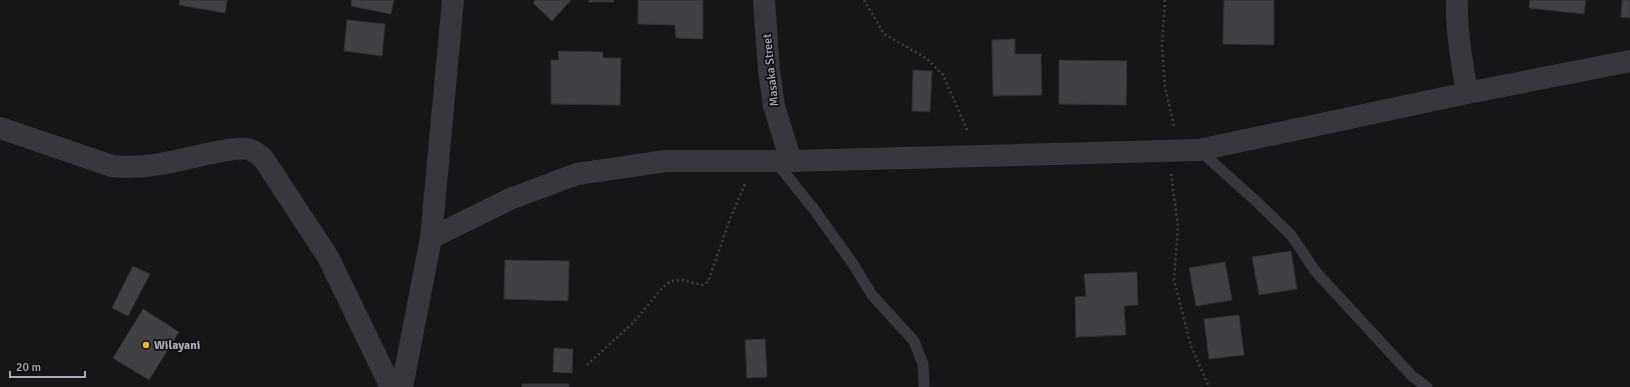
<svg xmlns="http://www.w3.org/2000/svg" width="1630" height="387" viewBox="0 0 1630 387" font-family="Signika,sans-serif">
<rect width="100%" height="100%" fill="#161618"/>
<path fill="#404145" stroke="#303034" d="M 180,0 L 227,0 L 225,13 L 179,5 Z
M 352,0 L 394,0 L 391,14 L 351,6 Z
M 535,0 L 571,0 L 552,21 L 533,3 Z
M 589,0 L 613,0 L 614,2 L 589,2 Z
M 638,0 L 703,0 L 703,39 L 676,38 L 675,25 L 638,24 Z
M 1224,0 L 1274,0 L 1274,45 L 1223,44 Z
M 1530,0 L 1586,0 L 1584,14 L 1529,8 Z
M 1622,0 L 1630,0 L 1630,18 L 1621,17 Z
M 347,20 L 385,24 L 382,56 L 344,51 Z
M 1015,39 L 1015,54 L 1041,54 L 1042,95 L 993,96 L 992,40 Z
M 558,51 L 603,52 L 603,58 L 621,58 L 620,105 L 551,104 L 551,60 L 559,60 Z
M 1059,60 L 1127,61 L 1126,105 L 1059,104 Z
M 913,70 L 932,71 L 930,112 L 912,111 Z
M 1291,251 L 1297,289 L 1259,295 L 1252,257 Z
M 505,260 L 569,261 L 568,301 L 504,299 Z
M 1225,262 L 1232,300 L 1196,306 L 1189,268 Z
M 133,266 L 150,274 L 128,316 L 112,308 Z
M 1137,272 L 1138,305 L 1124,306 L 1126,335 L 1076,337 L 1075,297 L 1086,296 L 1084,274 Z
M 143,309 L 179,332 L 149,380 L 113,358 Z
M 1239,315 L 1244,355 L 1209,359 L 1204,319 Z
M 765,339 L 767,377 L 747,378 L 745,340 Z
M 554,348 L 573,349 L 572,373 L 553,372 Z
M 522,384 L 569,384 L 569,387 L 522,387 Z"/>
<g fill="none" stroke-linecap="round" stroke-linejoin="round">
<path stroke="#3d3f44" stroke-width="2.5" stroke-dasharray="2 3" stroke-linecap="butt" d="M 864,0 L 884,34 L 926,58 L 943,75 L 968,132
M 1165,0 L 1162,46 L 1165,87 L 1174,126
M 1171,174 L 1178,226 L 1174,280 L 1191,346 L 1209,387
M 587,365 L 634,322 L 662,288 L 671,281 L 683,280 L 702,285 L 708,282 L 730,219 L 745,184"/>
<path stroke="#37383d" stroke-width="11" d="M 1199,150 L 1256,201 L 1291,235 L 1316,272 L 1412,376 L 1427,387
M 775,161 L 813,208 L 853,264 L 872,295 L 914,341 L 923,364 L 924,387"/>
<path stroke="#37383d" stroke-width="22" d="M 764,0 L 769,71 L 774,106 L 791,161
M 1457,0 C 1456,31 1462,62 1467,93
M 0,128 L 112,166 C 145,170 175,161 207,154 C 218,152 236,147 247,149 C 253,150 258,154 263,158 L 328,257 L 391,387
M 431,238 L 510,199 L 577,174 L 666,161 L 791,161 L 1199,150 L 1467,93 L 1630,61"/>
<path stroke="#37383d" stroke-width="22" d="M 402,387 L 431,238 L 453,0"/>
</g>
<circle fill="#f2b134" stroke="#111113" stroke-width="1.5" cx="146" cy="345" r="4"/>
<g text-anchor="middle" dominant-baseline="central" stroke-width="3.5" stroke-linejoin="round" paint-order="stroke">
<g font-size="12" fill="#a8adb8" stroke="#111113">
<text transform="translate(771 70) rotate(-96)">Masaka Street</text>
</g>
<g font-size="12" font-weight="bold" fill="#a8adb8" stroke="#111113" text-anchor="start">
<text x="154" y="345">Wilayani</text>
</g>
</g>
<path d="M10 371v6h75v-6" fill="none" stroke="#a8adb8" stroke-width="2"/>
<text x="16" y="371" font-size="12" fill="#a8adb8" stroke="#111113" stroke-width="3" paint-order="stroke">20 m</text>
</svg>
